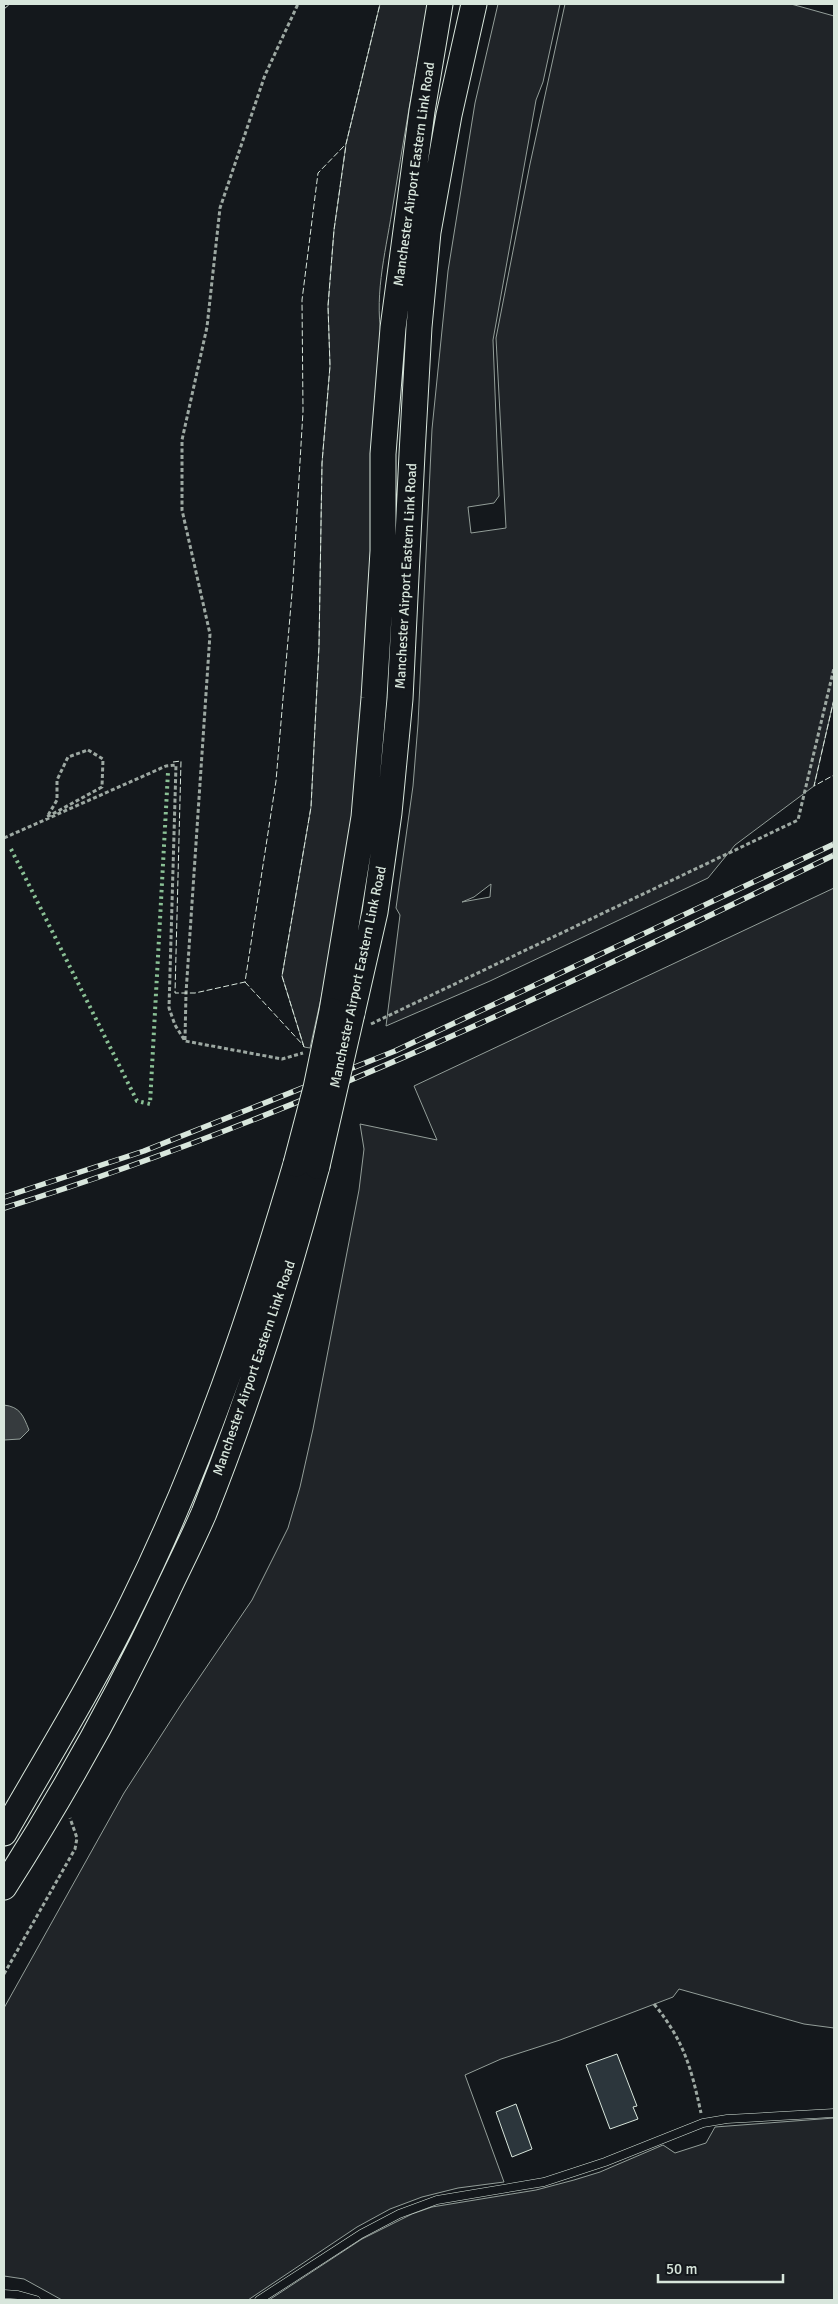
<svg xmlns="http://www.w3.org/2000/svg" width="838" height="2304" viewBox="0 0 838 2304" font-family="Signika,sans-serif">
<rect width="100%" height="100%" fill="#14181c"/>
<path fill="#202428" stroke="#939e99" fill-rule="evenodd" d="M 380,4 L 428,4 C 415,73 403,142 392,211 C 385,255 373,300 383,344 L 361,758 L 332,949 L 310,1048 L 304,1047 L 282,976 L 311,807 L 319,646 L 322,463 L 330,366 L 328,306 L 334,230 L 346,144 Z
M 498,4 L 560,4 L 543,82 L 536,100 L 493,340 L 499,496 L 494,503 L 468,507 L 471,533 L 506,528 L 496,338 L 530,164 L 565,4 L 791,4 L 834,16 L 834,699 L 814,786 L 735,845 L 708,878 L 490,981 L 386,1026 L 400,915 L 396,908 L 413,786 L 418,724 L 432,429 L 448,271 L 475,103 ZM 491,884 L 490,897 L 462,902 L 474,897 Z
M 834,888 L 834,2028 L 804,2024 L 679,1989 L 673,1997 L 560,2040 L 501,2059 L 465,2075 L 504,2182 L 458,2188 L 422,2197 L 390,2209 L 357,2227 L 248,2300 L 62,2300 L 24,2279 L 4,2276 L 4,2008 L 124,1793 L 182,1703 L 252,1600 L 288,1528 L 300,1487 L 313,1429 L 359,1190 L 364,1149 L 360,1124 L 437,1140 L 414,1086 Z
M 834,2118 L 834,2300 L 269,2300 L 362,2239 L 412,2214 L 432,2207 L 536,2190 L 574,2180 L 600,2172 L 663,2145 L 675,2153 L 706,2143 L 715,2127 Z"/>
<path fill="#363b3e" stroke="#939e99" d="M 4,1405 C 20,1407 23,1415 29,1430 L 20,1439 L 4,1440 Z"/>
<path fill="#2c363c" stroke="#d8e6dc" d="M 617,2054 L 637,2106 L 633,2107 L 638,2119 L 610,2129 L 586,2065 Z
M 516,2104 L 532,2149 L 512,2157 L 496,2112 Z"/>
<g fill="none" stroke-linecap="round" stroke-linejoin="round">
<g stroke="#d8e6dc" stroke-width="9">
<path id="service" d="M 4,2294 L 18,2295 L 36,2300
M 259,2300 L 361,2234 L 399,2214 L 437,2200 L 544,2182 L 605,2162 L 703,2123 L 727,2119 L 834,2113"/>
</g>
<g stroke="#d8e6dc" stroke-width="27">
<path id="trunk" d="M 332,1011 L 364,817 L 374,698 L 383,551 L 383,454 L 393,328 L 422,111 L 440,4
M 352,1013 L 375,912 L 389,813 L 400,699 L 412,454 L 419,327 L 428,232 L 449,115 L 474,4
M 4,1833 C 48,1756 94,1682 133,1602 C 202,1462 252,1314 296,1164
M 4,1887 C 64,1793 118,1697 165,1596 C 178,1568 192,1541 204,1513 C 249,1400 286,1283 317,1166"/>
</g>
<path stroke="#9da8a2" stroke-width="3" stroke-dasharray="4 2.5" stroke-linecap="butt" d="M 88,750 L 103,759 L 102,787 L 47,817 L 57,800 L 57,780 L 68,757 Z
M 4,838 L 166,766 L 176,765 L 169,1008 L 175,1025 L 185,1041 L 282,1059 L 303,1053
M 371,1024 L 798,820 L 834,668
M 185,1040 L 186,993 L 210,634 L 182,510 L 182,440 L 207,327 L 220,208 L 265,75 L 298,4
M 4,1974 L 75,1849 L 77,1838 L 70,1818
M 654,2004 C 684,2041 691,2067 701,2113"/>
<use href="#service" stroke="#14181c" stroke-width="8"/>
<use href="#trunk" stroke="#14181c" stroke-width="25"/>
<g stroke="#d8e6dc" stroke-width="5.5">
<path id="rail" d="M 4,1197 L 144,1151 L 395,1051 L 834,844
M 4,1208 C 292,1119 564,987 834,855"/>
</g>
<use href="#rail" stroke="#14181c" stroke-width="4" stroke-dasharray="11" stroke-linecap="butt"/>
<g stroke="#d8e6dc" stroke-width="27" stroke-linecap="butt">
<path id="trunk-bridge" d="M 296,1164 L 316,1088 L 332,1011
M 317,1166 L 352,1013"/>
</g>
<use href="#trunk-bridge" stroke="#14181c" stroke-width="25"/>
<path stroke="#8ac095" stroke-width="4" stroke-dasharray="2.5 4" stroke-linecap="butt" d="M 11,849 L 137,1101 L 150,1104 L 168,772"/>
<path stroke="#d8e6dc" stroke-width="1" stroke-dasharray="6 2.5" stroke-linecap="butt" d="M 4,9 L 10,4
M 834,699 L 814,786 L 834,775
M 173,762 L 181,761 L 175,993 L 195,993 L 245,982 L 276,781 L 293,581 L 303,411 L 302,300 L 318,173 L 346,144 L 380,4
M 245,982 L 303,1045
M 304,1047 L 282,976 L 311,807 L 319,646 L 322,463 L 330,366 L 328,306 L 334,230 L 346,145"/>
</g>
<g text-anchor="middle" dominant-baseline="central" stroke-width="4" stroke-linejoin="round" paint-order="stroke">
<g font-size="14" fill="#d8e6dc" stroke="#14181c">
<text transform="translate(414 174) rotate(-82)">Manchester Airport Eastern Link Road</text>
<text transform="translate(406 576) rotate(-87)">Manchester Airport Eastern Link Road</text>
<text transform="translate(358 977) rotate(-78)">Manchester Airport Eastern Link Road</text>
<text transform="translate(254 1368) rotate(-71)">Manchester Airport Eastern Link Road</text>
</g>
</g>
<rect width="838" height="2304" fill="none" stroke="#d8e6dc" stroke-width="10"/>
<path d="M658 2274v8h125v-8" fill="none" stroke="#d8e6dc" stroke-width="2.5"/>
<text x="666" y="2274" font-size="15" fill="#d8e6dc" stroke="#14181c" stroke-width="4" paint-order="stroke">50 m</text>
</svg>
